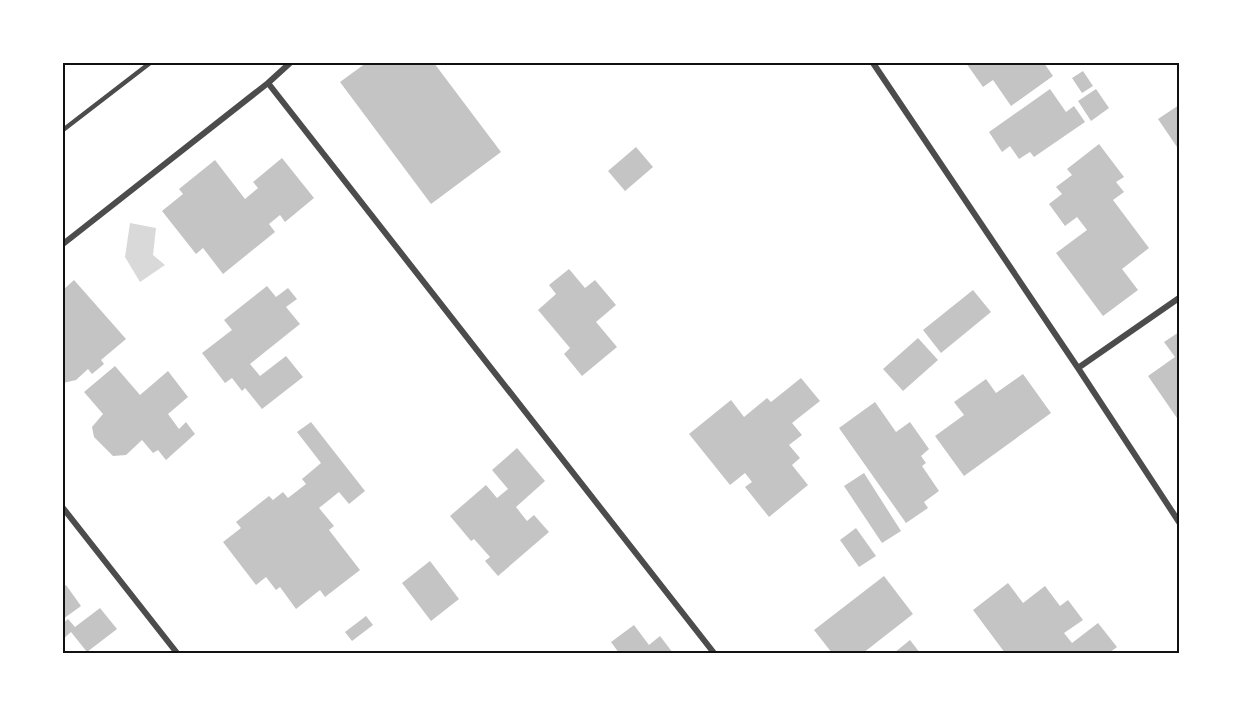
<svg xmlns="http://www.w3.org/2000/svg" width="1242" height="716" viewBox="0 0 1242 716" font-family="'PT Sans',sans-serif">
<rect width="100%" height="100%" fill="#fff"/>
<path fill="#d9d9d9" d="M 130,223 L 156,228 L 153,255 L 165,265 L 140,282 L 125,257 Z"/>
<path fill="#c4c4c4" d="M 366,63 L 434,63 L 501,152 L 431,204 L 340,82 Z
M 966,63 L 1044,63 L 1053,76 L 1011,106 L 993,80 L 983,87 Z
M 1083,71 L 1093,86 L 1082,93 L 1072,78 Z
M 1050,89 L 1066,112 L 1074,106 L 1085,122 L 1034,157 L 1030,152 L 1019,159 L 1010,146 L 1002,152 L 989,132 Z
M 1096,89 L 1109,108 L 1091,121 L 1078,101 Z
M 1179,105 L 1179,150 L 1158,119 Z
M 1099,144 L 1124,177 L 1116,182 L 1124,192 L 1113,200 L 1149,248 L 1122,269 L 1138,290 L 1103,316 L 1056,253 L 1087,230 L 1077,217 L 1065,226 L 1049,204 L 1062,194 L 1056,187 L 1072,175 L 1067,169 Z
M 636,147 L 653,167 L 625,191 L 608,171 Z
M 282,158 L 314,198 L 285,222 L 280,215 L 269,224 L 275,232 L 223,274 L 203,248 L 196,254 L 162,211 L 183,194 L 179,189 L 215,160 L 245,199 L 258,188 L 253,182 Z
M 569,269 L 585,288 L 595,280 L 616,305 L 596,322 L 617,347 L 582,376 L 564,354 L 570,348 L 538,310 L 556,294 L 549,285 Z
M 74,280 L 126,339 L 101,360 L 104,364 L 92,374 L 88,369 L 76,380 L 63,383 L 63,290 Z
M 267,286 L 276,297 L 288,288 L 297,299 L 286,307 L 300,324 L 250,364 L 260,376 L 286,356 L 303,377 L 262,409 L 245,388 L 242,391 L 232,378 L 225,383 L 202,353 L 232,330 L 224,320 Z
M 973,290 L 991,312 L 941,353 L 923,330 Z
M 1179,332 L 1179,421 L 1148,376 L 1175,357 L 1164,342 Z
M 918,338 L 938,360 L 903,391 L 883,369 Z
M 115,366 L 140,395 L 168,371 L 188,397 L 168,414 L 179,429 L 186,422 L 195,434 L 166,460 L 158,450 L 153,453 L 142,440 L 126,455 L 113,456 L 94,437 L 92,427 L 103,414 L 84,392 Z
M 1023,374 L 1051,413 L 964,476 L 935,436 L 964,415 L 954,402 L 986,379 L 996,393 Z
M 801,378 L 820,401 L 792,423 L 802,435 L 789,445 L 800,458 L 792,465 L 808,485 L 769,517 L 745,487 L 752,482 L 745,473 L 730,485 L 689,434 L 731,400 L 744,417 L 767,398 L 771,402 Z
M 875,402 L 896,432 L 910,422 L 929,449 L 921,456 L 926,463 L 922,466 L 939,491 L 924,502 L 928,508 L 906,523 L 839,428 Z
M 311,422 L 365,491 L 349,504 L 339,492 L 319,508 L 334,526 L 329,530 L 360,570 L 325,597 L 320,590 L 296,609 L 280,587 L 276,590 L 266,577 L 256,585 L 223,542 L 241,528 L 236,522 L 269,496 L 273,500 L 283,492 L 288,498 L 306,484 L 302,479 L 321,463 L 297,432 Z
M 517,448 L 545,481 L 516,507 L 527,521 L 534,515 L 549,532 L 498,576 L 485,561 L 490,557 L 474,539 L 471,541 L 450,516 L 486,485 L 497,498 L 508,489 L 492,470 Z
M 864,473 L 901,531 L 882,543 L 844,486 Z
M 856,528 L 876,556 L 859,567 L 840,540 Z
M 430,561 L 459,599 L 431,621 L 402,583 Z
M 884,576 L 913,614 L 863,653 L 832,653 L 814,630 Z
M 1008,583 L 1023,603 L 1045,586 L 1060,606 L 1068,600 L 1083,620 L 1064,633 L 1072,643 L 1098,623 L 1117,647 L 1109,653 L 1005,653 L 973,610 Z
M 66,585 L 81,606 L 63,619 L 63,587 Z
M 100,608 L 117,629 L 87,652 L 71,632 L 63,639 L 63,623 L 68,619 L 75,627 Z
M 366,616 L 373,625 L 352,641 L 345,632 Z
M 634,625 L 649,645 L 660,636 L 673,653 L 619,653 L 611,642 Z
M 910,640 L 920,653 L 894,653 Z"/>
<g fill="none" stroke-linecap="round" stroke-linejoin="round">
<path stroke="#4c4c4c" stroke-width="4.5" d="M 63,130 L 150,63"/>
<path stroke="#4c4c4c" stroke-width="6" d="M 873,63 L 1078,368 L 1179,522
M 268,83 L 714,653
M 63,244 L 268,83 L 290,63
M 1078,368 L 1179,298
M 63,508 L 177,653"/>
</g>
<rect width="1242" height="716" fill="none" stroke="#ffffff" stroke-width="129"/>
<rect x="64" y="64" width="1114" height="588" fill="none" stroke="#111" stroke-width="2"/>
</svg>
